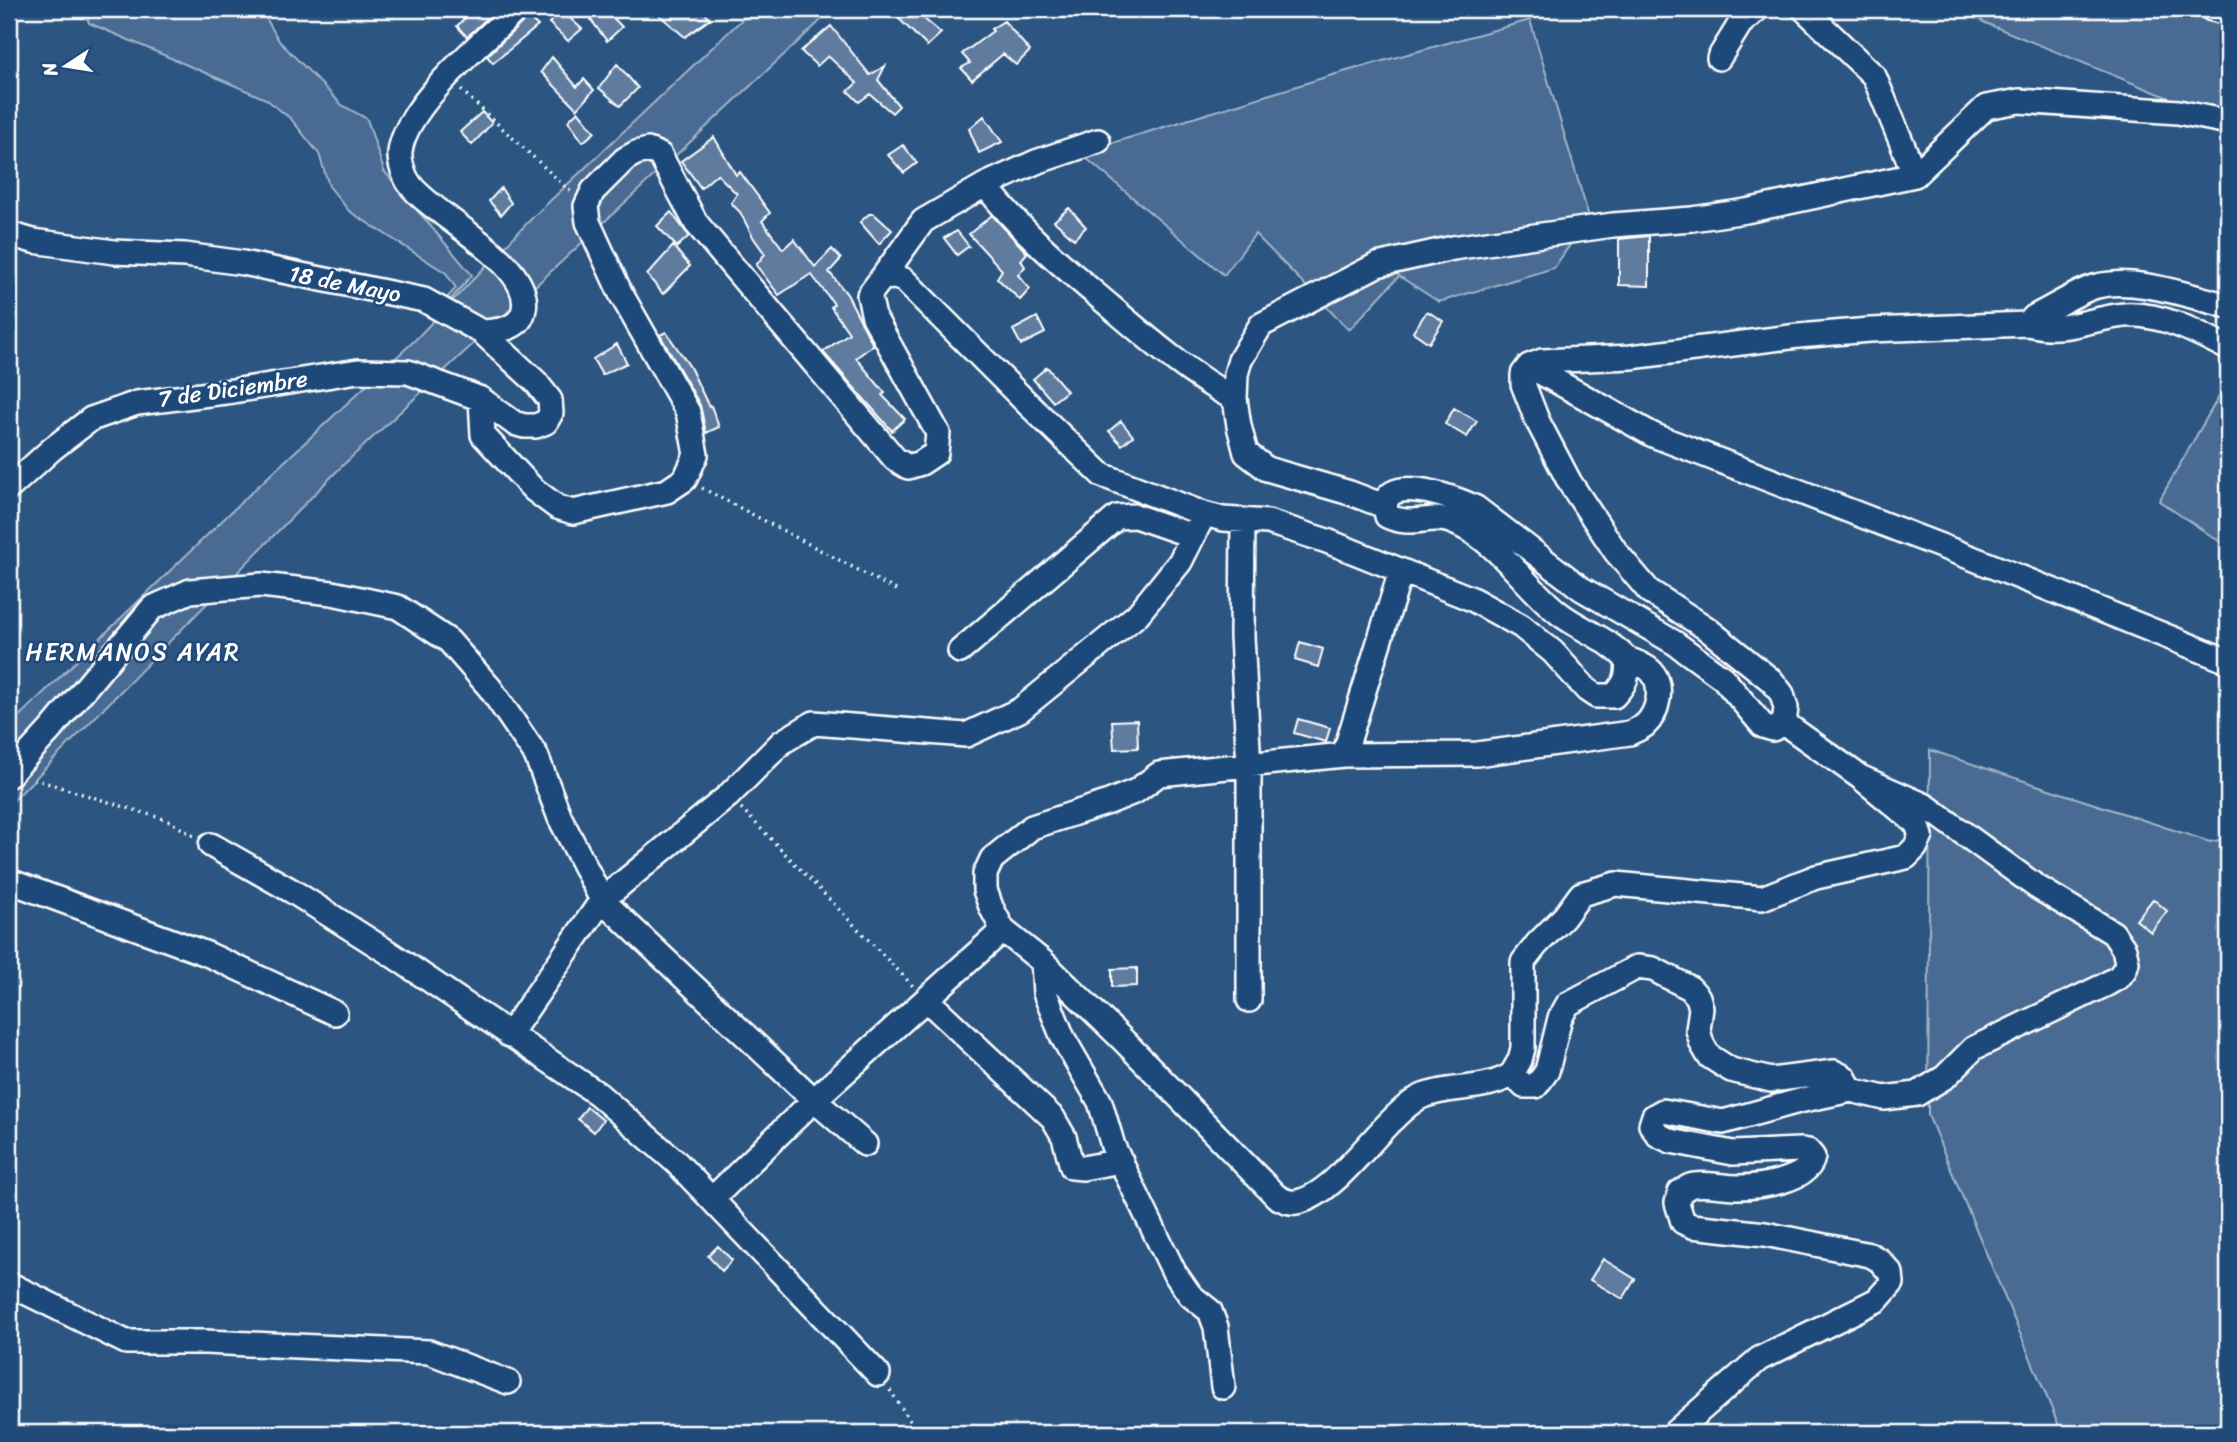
<svg xmlns="http://www.w3.org/2000/svg" width="2237" height="1442" viewBox="0 0 2237 1442" font-family="Sriracha,sans-serif">
<rect width="100%" height="100%" fill="#2c5582"/>
<filter id="ink" filterUnits="userSpaceOnUse"><feTurbulence type="fractalNoise" baseFrequency=".0143" numOctaves="2"/><feDisplacementMap in="SourceGraphic" scale="14" xChannelSelector="R" yChannelSelector="G"/><feConvolveMatrix kernelMatrix="1 2 1 2 8 2 1 2 1" color-interpolation-filters="sRGB"/></filter>
<g filter="url(#ink)">
<path fill="#486b92" stroke="#a4b5c8" stroke-width="2" d="M 85,9 L 261,9 L 279,41 L 342,105 L 367,119 L 384,171 L 472,275 L 441,311 L 438,308 L 456,288 L 446,273 L 349,211 L 329,186 L 319,154 L 291,119 L 266,99 L 89,23 Z
M 753,9 L 833,9 L 342,466 L 9,805 L 9,726 L 255,489 L 414,341 L 533,217 Z
M 1972,9 L 2228,9 L 2228,122 L 1983,22 Z
M 1530,20 L 1589,217 L 1554,268 L 1439,302 L 1399,276 L 1349,330 L 1255,234 L 1224,275 L 1080,153 L 1329,76 Z
M 2226,384 L 2228,384 L 2228,547 L 2159,501 Z
M 1930,750 L 2210,842 L 2228,838 L 2228,1433 L 2062,1433 L 1928,1115 Z"/>
<path fill="#5e7c9f" stroke="#fff" stroke-width="2" d="M 474,9 L 497,9 L 467,37 L 457,26 Z
M 605,9 L 622,27 L 607,41 L 591,20 Z
M 652,9 L 701,9 L 710,19 L 685,37 Z
M 889,9 L 931,9 L 923,18 L 941,33 L 927,46 Z
M 561,10 L 582,29 L 568,41 L 549,23 Z
M 528,17 L 538,26 L 493,63 L 487,56 Z
M 1004,21 L 1030,51 L 1016,65 L 1003,54 L 972,80 L 961,68 L 970,63 L 962,54 L 993,31 L 991,29 Z
M 831,26 L 870,75 L 885,66 L 878,80 L 899,106 L 892,113 L 870,94 L 859,102 L 848,91 L 857,83 L 828,56 L 817,66 L 801,51 Z
M 552,57 L 577,87 L 584,79 L 594,90 L 577,109 L 541,72 Z
M 617,64 L 638,88 L 620,106 L 599,88 Z
M 578,111 L 595,132 L 583,142 L 568,121 Z
M 482,112 L 492,123 L 472,145 L 460,132 Z
M 984,116 L 1002,142 L 979,153 L 969,129 Z
M 714,137 L 736,175 L 740,172 L 770,213 L 762,221 L 783,249 L 794,239 L 815,267 L 832,249 L 841,259 L 829,272 L 847,294 L 873,345 L 856,358 L 885,393 L 882,395 L 905,419 L 892,431 L 823,352 L 849,333 L 831,307 L 834,304 L 811,274 L 779,295 L 756,265 L 765,254 L 753,237 L 740,212 L 731,203 L 737,194 L 717,174 L 701,188 L 681,161 Z
M 903,145 L 917,163 L 904,173 L 888,155 Z
M 501,188 L 511,203 L 501,215 L 489,201 Z
M 1069,208 L 1086,227 L 1074,239 L 1054,221 Z
M 671,212 L 689,236 L 677,247 L 657,226 Z
M 869,214 L 874,214 L 892,230 L 879,244 L 860,222 Z
M 992,215 L 1027,253 L 1021,260 L 1025,267 L 1018,275 L 1030,289 L 1020,300 L 997,278 L 1002,270 L 969,234 Z
M 957,231 L 969,246 L 957,255 L 944,238 Z
M 1649,236 L 1649,286 L 1619,285 L 1619,239 Z
M 673,246 L 690,266 L 663,294 L 647,275 Z
M 1427,311 L 1443,321 L 1429,343 L 1413,332 Z
M 1037,317 L 1045,333 L 1021,345 L 1013,330 Z
M 666,332 L 690,367 L 709,407 L 711,406 L 719,427 L 706,433 L 700,405 L 660,335 Z
M 617,344 L 627,363 L 602,375 L 593,359 Z
M 1047,367 L 1067,391 L 1053,402 L 1033,379 Z
M 1454,408 L 1477,421 L 1467,437 L 1445,424 Z
M 1121,421 L 1133,436 L 1122,445 L 1109,431 Z
M 1300,642 L 1323,649 L 1318,667 L 1295,660 Z
M 1298,719 L 1330,728 L 1326,742 L 1294,733 Z
M 1137,720 L 1138,748 L 1114,749 L 1112,721 Z
M 2153,899 L 2167,911 L 2151,932 L 2136,920 Z
M 1137,968 L 1137,986 L 1112,987 L 1112,969 Z
M 587,1107 L 603,1120 L 594,1132 L 578,1119 Z
M 718,1246 L 732,1260 L 722,1271 L 708,1256 Z
M 1603,1259 L 1635,1279 L 1623,1299 L 1590,1280 Z"/>
<g fill="none" stroke-linecap="round" stroke-linejoin="round">
<g stroke="#fff" stroke-width="28">
<path id="minor" d="M 1804,9 L 1874,76 L 1915,175
M 2212,9 L 2228,13
M 1719,58 L 1740,24 L 1757,9
M 985,185 L 1036,162 L 1098,141
M 9,234 L 33,241 L 114,252 L 185,255 L 243,263 L 424,300 L 482,332 L 536,382 L 550,400 L 551,413 L 546,422 L 536,426 L 524,426 L 514,423 L 481,399 L 408,372 L 358,371 L 233,391 L 137,403 L 91,419 L 52,449 L 9,488
M 882,278 L 923,221 L 985,185 C 1024,235 1064,267 1111,307 C 1151,341 1190,375 1235,399
M 2028,324 C 2066,334 2089,318 2125,315 C 2161,313 2197,332 2228,348
M 482,332 C 499,331 521,329 524,309 C 533,264 437,218 412,187 C 405,179 399,163 400,152 C 405,106 484,41 517,9
M 1529,366 L 1653,435 L 1977,560 L 2228,661
M 481,399 L 483,435 L 533,489 L 557,507 L 573,512 L 667,491 L 685,479 L 696,455 L 688,412 L 621,294 L 588,222 L 586,206 L 593,191 L 625,159 L 636,153 L 648,150 L 660,155 L 696,223 L 895,459 L 908,467 L 921,463 L 936,453 L 938,433 L 874,317 L 869,295 L 882,278 L 895,277 L 904,280 L 1027,403 L 1102,475 L 1204,514 L 1180,562 L 1137,615 L 1020,710 L 966,735 L 814,723 L 782,742 L 728,796 L 602,900 L 509,1035
M 1384,506 L 1350,493 L 1267,469 L 1246,453 L 1239,426 L 1235,399 L 1236,374 L 1240,360 L 1261,325 L 1377,265 L 1453,248 L 1528,237 L 1613,225 L 1692,219 L 1746,211 L 1915,175 L 1986,107 L 2019,101 L 2178,112 L 2228,122
M 1204,514 L 1223,519 L 1268,522 L 1327,541 L 1472,599 L 1521,626 L 1553,652 L 1587,690 L 1596,696 L 1614,696 C 1626,683 1629,676 1627,659 C 1605,637 1583,631 1560,614 C 1522,585 1498,538 1450,521 C 1430,514 1411,528 1387,516 C 1373,468 1457,498 1476,508 L 1582,589 L 1675,643 L 1723,678 L 1763,726 L 1773,729 L 1784,723 L 1786,708 L 1782,694 L 1772,681 L 1706,628 L 1649,591 L 1616,552 L 1570,483 L 1537,420 L 1523,384 L 1523,374 L 1529,366 L 1542,361 L 1631,357 L 1798,336 L 1870,330 L 2028,324 L 2034,317 C 2052,308 2069,297 2088,289 C 2127,273 2189,296 2228,306
M 1243,520 L 1242,636 L 1249,767 L 1249,1000
M 960,651 L 1117,517 L 1135,516 L 1193,536
M 1784,723 L 1860,777 L 1917,824 L 1921,836 L 1915,848 L 1906,857 L 1816,877 L 1762,898 L 1616,884 L 1581,894 L 1564,917 L 1537,944 L 1523,962 L 1523,1048 L 1520,1060 L 1512,1074 L 1524,1086 L 1536,1086 L 1547,1071 L 1560,1018 L 1568,1004 L 1637,967 L 1653,969 L 1690,988 L 1698,997 L 1701,1008 L 1698,1030 L 1702,1044 L 1709,1056 L 1731,1070 L 1771,1080 L 1834,1072 L 1844,1077 L 1851,1090
M 1344,755 L 1401,571
M 9,775 L 51,729 L 152,608 L 190,591 L 261,585 L 332,593 L 398,607 L 449,641 L 490,688 L 536,755 L 560,818 L 602,900 L 814,1100 L 865,1144
M 211,845 L 292,891 L 391,954 L 598,1094 L 677,1163 L 878,1374
M 9,881 L 207,954 L 335,1013
M 1043,962 L 1045,993 L 1063,1038 L 1100,1102 L 1113,1146 L 1174,1272 L 1190,1295 L 1210,1311 L 1216,1327 L 1223,1387
M 927,1000 L 1053,1118 L 1064,1137 L 1072,1167 L 1083,1168 L 1121,1161
M 1512,1074 C 1487,1091 1451,1085 1423,1096 C 1413,1100 1401,1111 1393,1119 C 1369,1141 1329,1198 1296,1202 C 1288,1203 1282,1200 1276,1196 L 1121,1038 L 1043,962 L 1003,930 L 991,907 L 985,890 L 985,874 L 992,859 L 1032,827 L 1109,802 L 1136,791 L 1159,774 L 1344,755 L 1477,754 L 1630,733 C 1634,731 1641,728 1645,725 C 1658,713 1664,687 1652,672 C 1647,666 1635,662 1627,659
M 712,1199 L 814,1100 L 1003,930
M 9,1284 L 126,1342 L 205,1342 L 429,1352 L 508,1382
M 1674,1433 L 1759,1359 L 1877,1300 L 1892,1283 L 1891,1273 L 1879,1260 L 1870,1255 L 1765,1234 L 1692,1226 L 1683,1222 L 1677,1203 L 1680,1192 C 1684,1190 1689,1185 1694,1185 C 1708,1183 1724,1187 1738,1187 C 1759,1187 1809,1181 1813,1157 L 1808,1151 L 1800,1150 L 1733,1153 L 1671,1141 L 1658,1135 L 1651,1125 L 1654,1116 L 1663,1111 L 1723,1122 L 1799,1101 L 1851,1090 L 1884,1098 L 1917,1094 L 1945,1077 L 1974,1048 L 2105,985 L 2119,977 L 2125,969 L 2127,962 L 2124,949 L 2113,933 L 2037,887 L 1926,806 L 1860,777"/>
</g>
<path stroke="#fff" stroke-width="3.5" stroke-dasharray="2 5" stroke-linecap="butt" d="M 461,90 L 571,192
M 702,488 L 898,591
M 34,779 L 167,820 L 194,836
M 741,808 L 913,986
M 890,1390 L 918,1433"/>
<use href="#minor" stroke="#1f4a7a" stroke-width="23"/>
</g>
</g>
<g text-anchor="middle" dominant-baseline="central" stroke-width="5" stroke-linejoin="round" paint-order="stroke">
<g font-size="23" fill="#fff" stroke="#1f4a7a">
<text transform="translate(345 284) rotate(11)">18 de Mayo</text>
<text transform="translate(233 389) rotate(-8)">7 de Diciembre</text>
</g>
<g font-size="24" letter-spacing="2" fill="#fff" stroke="#1f4a7a">
<text x="133" y="652">HERMANOS AYAR</text>
</g>
</g>
<rect width="2237" height="1442" fill="none" stroke="#1f4a7a" stroke-width="35"/>
<rect x="18" y="18" width="2202" height="1407" fill="none" stroke="#fff" stroke-width="2.5" filter="url(#ink)"/>
<g transform="translate(66 66) rotate(258)" stroke="#1f4a7a" stroke-width="5" paint-order="stroke">
<path d="M0-5L12 26L0 18L-12 26Z" fill="#ffffff"/>
<text y="-10" font-size="19" font-weight="bold" text-anchor="middle" fill="#ffffff">N</text>
</g>
</svg>
